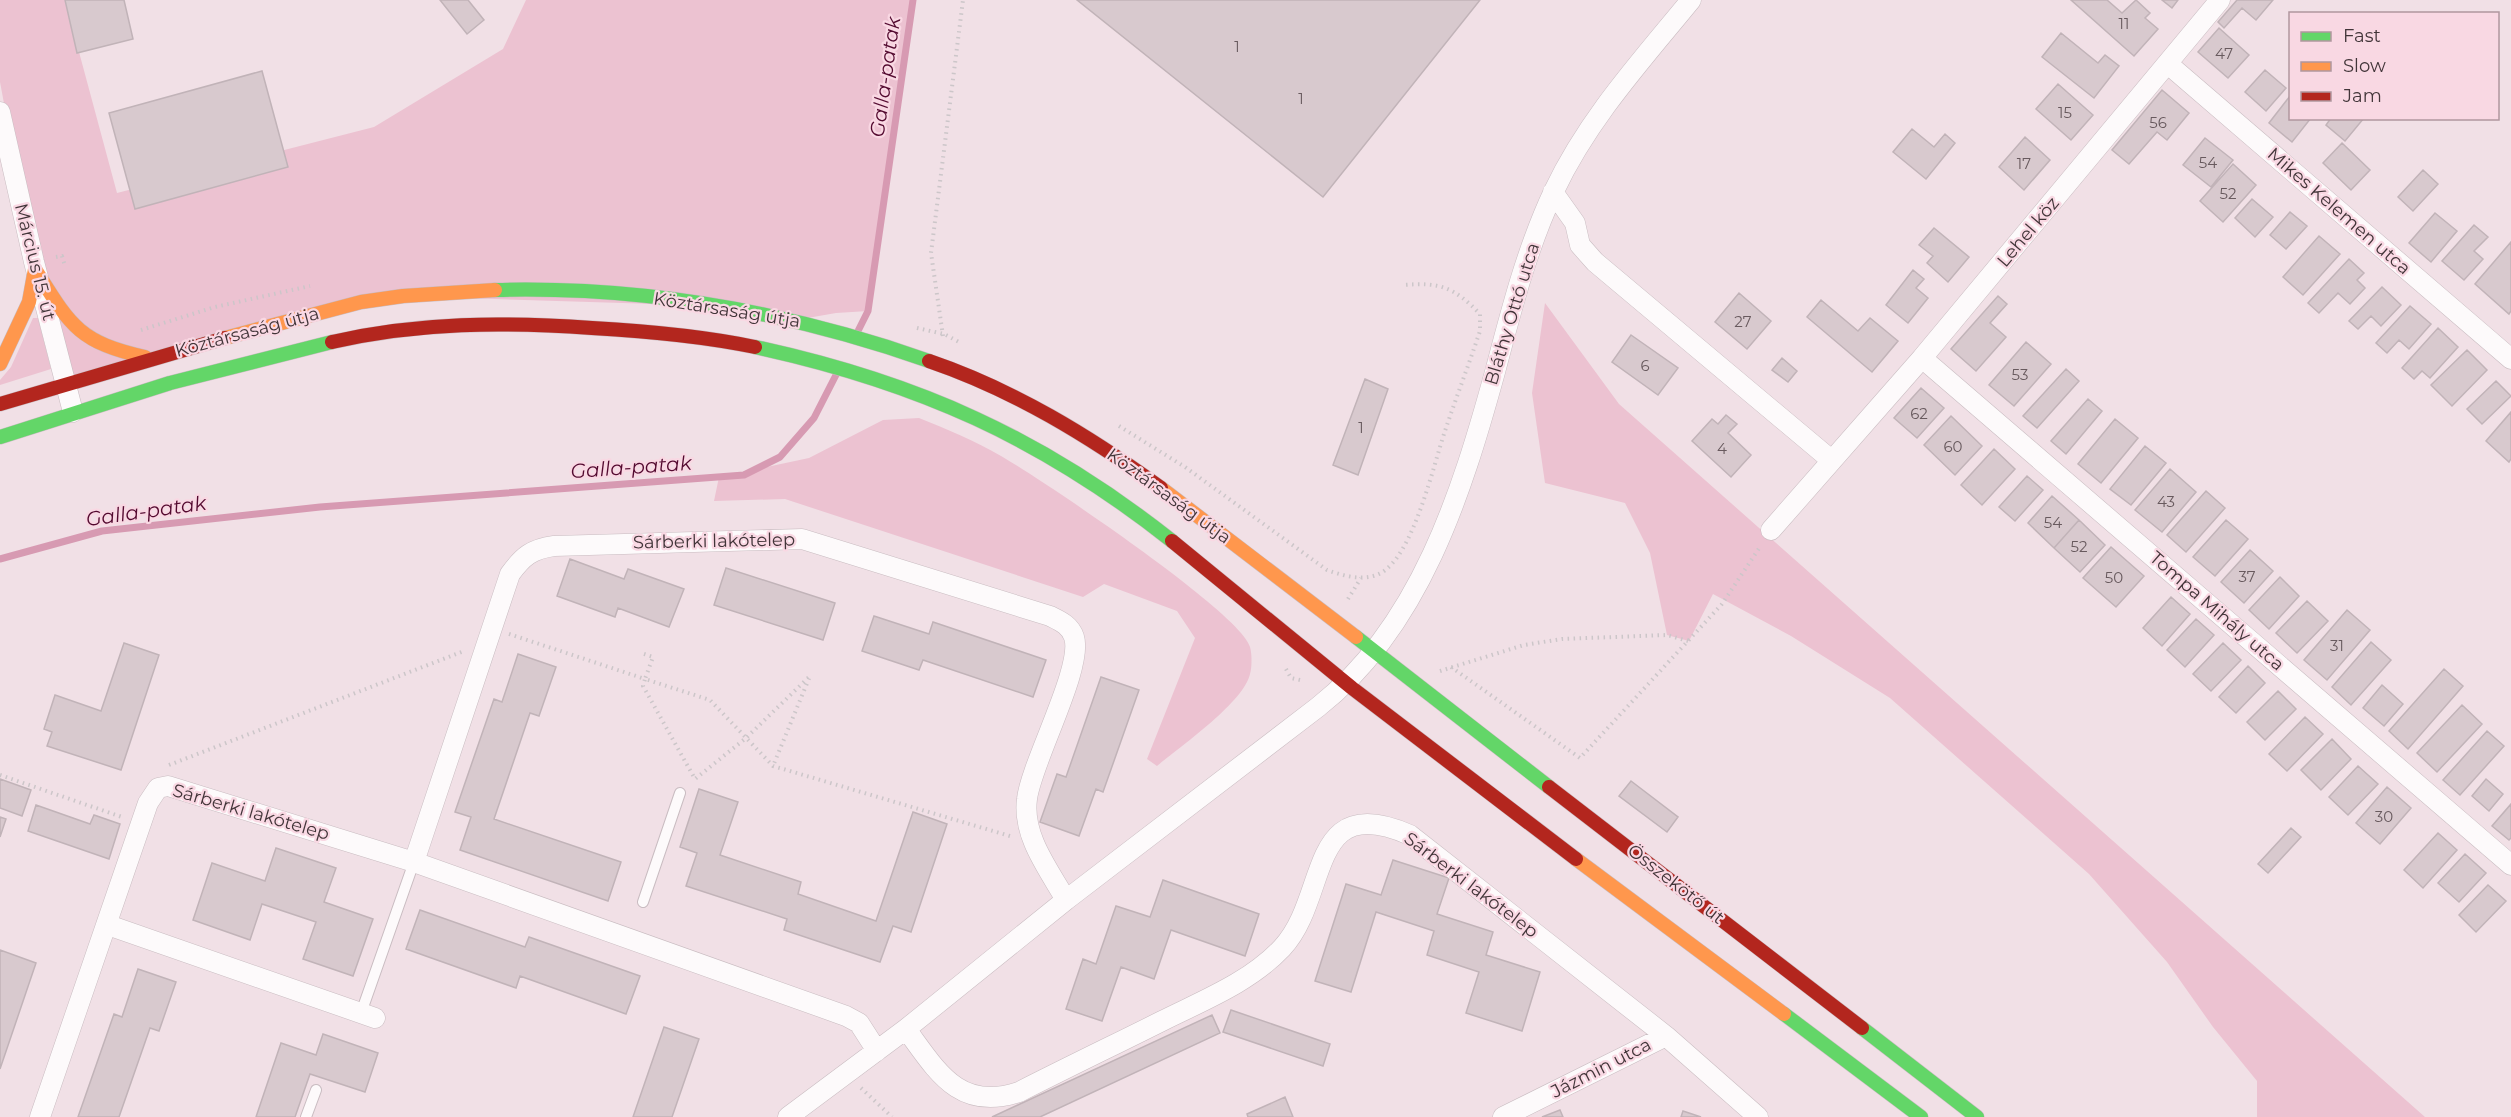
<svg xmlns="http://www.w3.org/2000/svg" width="2511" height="1117" viewBox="0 0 2511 1117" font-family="Montserrat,sans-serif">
<rect width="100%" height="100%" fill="#f1e0e6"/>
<path fill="#ecc2d1" d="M 0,0 L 65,0 L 117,193 L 374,127 L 503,49 L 526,0 L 913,0 L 868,311 L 836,313 L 796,320 L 720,306 L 400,296 L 65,383 L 35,269 L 0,82 Z
M 1545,303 L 1619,404 L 2425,1117 L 2257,1117 L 2257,1081 L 2213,1027 L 2167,962 L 2089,874 L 1890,698 L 1791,636 L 1713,594 L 1689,641 L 1667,635 L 1650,553 L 1625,503 L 1545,483 L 1532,393 Z
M 33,318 L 38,318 L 51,369 L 0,385 L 0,380 L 11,367 Z
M 919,418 C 947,429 975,441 1001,456 C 1041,479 1241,613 1250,647 C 1252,653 1252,668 1250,674 C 1244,702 1180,747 1157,766 L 1147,759 L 1195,638 L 1177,611 L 1104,584 L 1083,597 L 785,499 L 714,501 L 719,477 L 809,458 L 883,420 Z"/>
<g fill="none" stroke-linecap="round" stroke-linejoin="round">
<path stroke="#d79ab2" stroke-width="7" d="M 858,331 L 868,311 L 913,0
M 0,559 L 102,531 L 320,507 L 744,475 L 780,457 L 814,418 L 837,373"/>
</g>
<path fill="#d8c9ce" stroke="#c1b3b8" stroke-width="1.5" d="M 65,0 L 124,0 L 133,39 L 77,53 Z
M 440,0 L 468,0 L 484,20 L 467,34 Z
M 1077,0 L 1480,0 L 1323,197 Z
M 2071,0 L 2107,0 L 2122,13 L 2136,0 L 2150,13 L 2145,18 L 2158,29 L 2134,56 Z
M 2162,0 L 2178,0 L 2172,8 Z
M 2237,0 L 2273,0 L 2256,20 L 2242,8 L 2224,28 L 2218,22 Z
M 2219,28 L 2249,55 L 2228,78 L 2198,52 Z
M 2061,33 L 2098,63 L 2105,55 L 2119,66 L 2094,98 L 2042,57 Z
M 2265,70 L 2286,88 L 2266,111 L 2245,92 Z
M 262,71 L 288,167 L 135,209 L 109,113 Z
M 2058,84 L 2093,115 L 2071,140 L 2036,109 Z
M 2162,90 L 2189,113 L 2167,140 L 2157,132 L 2129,164 L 2112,150 Z
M 2290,96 L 2290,118 L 2311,118 L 2292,142 L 2269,123 Z
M 2331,118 L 2364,118 L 2345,141 L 2326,125 Z
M 1912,129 L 1934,147 L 1945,134 L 1955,143 L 1926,179 L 1893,152 Z
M 2025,137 L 2050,160 L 2024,190 L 1999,167 Z
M 2205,138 L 2233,160 L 2211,187 L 2183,165 Z
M 2342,143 L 2370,170 L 2351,190 L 2323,163 Z
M 2233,164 L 2256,185 L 2223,222 L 2200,201 Z
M 2423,170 L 2438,184 L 2413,211 L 2398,197 Z
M 2252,199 L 2273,217 L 2255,237 L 2235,218 Z
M 2290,212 L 2307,226 L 2286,249 L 2270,235 Z
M 2435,213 L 2457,231 L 2431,262 L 2409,243 Z
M 2474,225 L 2488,237 L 2474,251 L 2483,259 L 2464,280 L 2442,261 Z
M 1934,228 L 1969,257 L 1948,282 L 1927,263 L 1933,256 L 1919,245 Z
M 2319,236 L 2340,254 L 2303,295 L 2283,277 Z
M 2511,242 L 2511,311 L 2509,314 L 2475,284 Z
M 2349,259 L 2364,273 L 2357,280 L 2365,288 L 2350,304 L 2338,293 L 2319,313 L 2308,303 Z
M 1913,270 L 1924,279 L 1916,288 L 1928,298 L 1908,323 L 1886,305 Z
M 2382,287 L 2401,305 L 2381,326 L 2371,316 L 2358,329 L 2349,321 Z
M 1739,293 L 1771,321 L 1747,349 L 1715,322 Z
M 1998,296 L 2007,304 L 1990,323 L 2006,337 L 1976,371 L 1951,349 Z
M 1821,300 L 1858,331 L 1870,318 L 1898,341 L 1872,372 L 1807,317 Z
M 2410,306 L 2431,324 L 2409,349 L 2399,340 L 2387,353 L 2376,343 Z
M 2438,328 L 2458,347 L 2430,378 L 2422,371 L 2414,379 L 2402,368 Z
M 1631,335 L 1678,368 L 1658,395 L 1612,362 Z
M 2026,342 L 2051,364 L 2014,406 L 1989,385 Z
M 2467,350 L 2487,370 L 2452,406 L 2431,385 Z
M 1782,358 L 1797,371 L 1788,382 L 1772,370 Z
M 2066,369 L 2079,381 L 2037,428 L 2023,416 Z
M 1365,379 L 1388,389 L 1358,475 L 1333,465 Z
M 2496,381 L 2511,396 L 2482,424 L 2467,409 Z
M 1921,388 L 1944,408 L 1917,438 L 1894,418 Z
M 2088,399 L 2102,411 L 2066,454 L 2051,441 Z
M 2511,412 L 2511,459 L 2509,462 L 2486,441 Z
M 1726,415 L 1737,424 L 1728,433 L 1751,455 L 1731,477 L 1692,441 L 1712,419 L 1718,424 Z
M 1951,416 L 1982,446 L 1955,475 L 1924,445 Z
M 2115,419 L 2138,438 L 2101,483 L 2078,464 Z
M 2145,446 L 2166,463 L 2131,505 L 2110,489 Z
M 1994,449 L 2015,469 L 1982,505 L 1961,485 Z
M 2170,469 L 2196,492 L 2162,532 L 2135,510 Z
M 2027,476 L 2043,490 L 2015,521 L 1999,507 Z
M 2206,491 L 2225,508 L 2186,552 L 2167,535 Z
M 2052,496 L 2079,520 L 2054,548 L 2028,523 Z
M 2079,520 L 2105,545 L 2080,572 L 2054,548 Z
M 2226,520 L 2248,539 L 2215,576 L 2193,557 Z
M 2111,547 L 2144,576 L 2116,607 L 2083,578 Z
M 2250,550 L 2273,571 L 2244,603 L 2221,582 Z
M 570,559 L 624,579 L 628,569 L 684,589 L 669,627 L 618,608 L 615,617 L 557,596 Z
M 726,568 L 835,603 L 823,640 L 714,605 Z
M 2280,577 L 2299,596 L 2269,629 L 2249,610 Z
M 2171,597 L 2190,614 L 2162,646 L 2143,628 Z
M 2307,601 L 2328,621 L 2297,653 L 2276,633 Z
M 2347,610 L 2370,630 L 2327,680 L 2304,660 Z
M 874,616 L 929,634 L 933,622 L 1046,660 L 1033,697 L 923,660 L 919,670 L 862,651 Z
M 2196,619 L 2214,635 L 2185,667 L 2167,650 Z
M 2371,642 L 2391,660 L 2351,705 L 2332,687 Z
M 124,643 L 159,655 L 121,770 L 47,746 L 52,732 L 44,729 L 55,695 L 101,711 Z
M 2223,643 L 2241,660 L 2211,691 L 2193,674 Z
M 518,654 L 556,667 L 539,716 L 530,713 L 494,819 L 621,862 L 608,901 L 460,850 L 471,817 L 455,812 L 494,699 L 502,702 Z
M 2248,666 L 2265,683 L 2236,713 L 2219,697 Z
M 2444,669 L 2463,686 L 2408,749 L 2389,731 Z
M 1101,677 L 1139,690 L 1103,792 L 1096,789 L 1079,836 L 1040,822 L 1057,774 L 1066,777 Z
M 2382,685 L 2403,704 L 2384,726 L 2363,708 Z
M 2278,691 L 2296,709 L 2265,740 L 2247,722 Z
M 2462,705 L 2482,724 L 2437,772 L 2417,753 Z
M 2305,717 L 2323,734 L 2287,771 L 2269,754 Z
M 2487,731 L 2504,746 L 2460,795 L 2443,780 Z
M 2332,739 L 2351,759 L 2321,790 L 2301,770 Z
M 2358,766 L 2378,784 L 2348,815 L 2329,797 Z
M 0,779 L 31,790 L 22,816 L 0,808 Z
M 2486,779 L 2503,794 L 2489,811 L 2472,796 Z
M 1631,781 L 1678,817 L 1667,832 L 1619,796 Z
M 2387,787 L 2411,808 L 2380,844 L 2356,823 Z
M 699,789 L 738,802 L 720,855 L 801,882 L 798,894 L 876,921 L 913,812 L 947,824 L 911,932 L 893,926 L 880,962 L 784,930 L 787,919 L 686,886 L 697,853 L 680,847 Z
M 2511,804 L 2511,838 L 2509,840 L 2492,826 Z
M 36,805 L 90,824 L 94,815 L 120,824 L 109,859 L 28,831 Z
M 0,817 L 6,819 L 0,837 Z
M 2291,828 L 2301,837 L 2268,873 L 2258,864 Z
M 2438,833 L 2457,850 L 2423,888 L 2404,870 Z
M 276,848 L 336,868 L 324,902 L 373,919 L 353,976 L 303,959 L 316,922 L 262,904 L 250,940 L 193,920 L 212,863 L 265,881 Z
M 2465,854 L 2486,873 L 2459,902 L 2438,883 Z
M 1393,860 L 1449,878 L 1437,914 L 1493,932 L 1486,955 L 1540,972 L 1522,1031 L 1466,1013 L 1479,972 L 1427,955 L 1434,931 L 1376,912 L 1351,992 L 1315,981 L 1346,884 L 1381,895 Z
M 1163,880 L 1259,914 L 1245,956 L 1171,930 L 1154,979 L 1121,967 L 1102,1021 L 1066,1009 L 1083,959 L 1096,964 L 1116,906 L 1150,917 Z
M 2488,885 L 2506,901 L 2476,932 L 2459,915 Z
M 420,910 L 525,947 L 529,937 L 640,976 L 626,1014 L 520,976 L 516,988 L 406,949 Z
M 0,950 L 36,963 L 0,1069 Z
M 138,969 L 176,982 L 159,1031 L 150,1028 L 119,1117 L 78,1117 L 114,1014 L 122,1017 Z
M 1231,1010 L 1330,1044 L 1323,1066 L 1223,1032 Z
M 1212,1015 L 1220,1033 L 1040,1117 L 992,1117 Z
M 664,1027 L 699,1039 L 672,1117 L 633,1117 Z
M 323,1034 L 378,1053 L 365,1092 L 310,1074 L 295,1117 L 256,1117 L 281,1043 L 316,1055 Z
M 1285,1097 L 1293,1117 L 1248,1117 L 1247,1114 Z
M 1560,1110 L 1563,1117 L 1542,1117 Z
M 1683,1111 L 1701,1117 L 1681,1117 Z"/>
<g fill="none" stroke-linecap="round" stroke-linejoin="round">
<g stroke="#c9bcc1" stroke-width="12">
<path id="lane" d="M 643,902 L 680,793
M 361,1013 L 414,862
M 306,1117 L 316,1090"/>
</g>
<g stroke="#c9bcc1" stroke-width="21">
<path id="street" d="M 2168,64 L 2511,359
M 0,112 L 34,262 L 73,412
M 1553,192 L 1575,223 L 1580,245 L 1595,262 L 1830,459
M 1922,358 L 2511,865
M 1771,530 L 1922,358 L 2220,0
M 414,862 L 510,574 C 523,556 532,549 554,546 L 802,539 L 1050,616 C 1060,621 1070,625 1074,637 C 1084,667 1031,763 1027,799 C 1022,836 1049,870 1066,900
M 108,925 L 375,1018
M 906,1029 C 937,1071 959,1112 1019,1092 C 1066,1068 1114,1045 1162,1021 C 1204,1000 1250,982 1282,948 C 1330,897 1306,789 1410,835 L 1666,1036 L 1758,1117
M 40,1117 L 148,803 L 158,788 L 168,786 L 414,862 L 846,1016 L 859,1023 L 877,1051
M 788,1117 L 906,1029 L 1066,900 L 1318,707 C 1420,627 1462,492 1495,372 C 1511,311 1527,248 1554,191 C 1588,119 1641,61 1691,0
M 1503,1117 L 1666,1036"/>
</g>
<g stroke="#c9bcc1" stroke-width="15">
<path id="fast" d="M 495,290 C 643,286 790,312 929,361
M 755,347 C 917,382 1042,438 1172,541
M 0,437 L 170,383 L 332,342
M 1356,637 L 1549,787
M 1784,1014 L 1921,1117
M 1862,1028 L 1977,1117"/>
</g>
<g stroke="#c9bcc1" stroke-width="15">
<path id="slow" d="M 35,269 C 70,325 78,342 145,357
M 225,338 L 361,302 L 403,296 L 495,290
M 0,364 L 29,302 L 35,269
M 1161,488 L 1356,637
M 1576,859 L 1784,1014"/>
</g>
<g stroke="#c9bcc1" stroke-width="15">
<path id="jam" d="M 332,342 C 419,322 503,322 592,328 C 646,331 702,336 755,347
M 929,361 C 1014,390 1089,436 1161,488
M 0,404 L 225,338
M 1172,541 L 1352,688 L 1576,859
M 1549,787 L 1862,1028"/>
</g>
<path stroke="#ccc6c9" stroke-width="4" stroke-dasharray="1.5 4.5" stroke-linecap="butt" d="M 56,257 L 62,256 L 65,266
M 917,328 L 944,334 L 961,343
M 141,330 L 215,307 L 310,286
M 943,336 L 931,253 L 963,0
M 1119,426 L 1185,467 L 1327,570 C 1344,576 1364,582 1381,573 C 1414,554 1433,466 1445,431 C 1456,398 1469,364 1480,331 L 1480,314 C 1454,287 1440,282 1403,285
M 1348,599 L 1361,578
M 509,634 L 645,679 L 643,686 L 695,779 L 746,738 L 810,676 L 773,766
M 644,654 L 653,657 L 645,679 L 710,700 L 773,766 L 1010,836
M 1451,667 L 1580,758 L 1722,604 L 1760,547
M 1286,669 L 1291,678 L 1300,680
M 1440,671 L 1524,645 L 1562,639 L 1667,635 L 1688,641
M 169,765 L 464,651
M 0,775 L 122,817
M 861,1088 L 892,1117"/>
<use href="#lane" stroke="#fdfafb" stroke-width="10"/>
<use href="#street" stroke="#fdfafb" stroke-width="20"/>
<use href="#fast" stroke="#63d668" stroke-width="14"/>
<use href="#slow" stroke="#ff974d" stroke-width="14"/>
<use href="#jam" stroke="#b3261e" stroke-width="14"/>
</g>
<g text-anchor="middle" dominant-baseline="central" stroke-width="4.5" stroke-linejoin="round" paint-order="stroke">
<g font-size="15" fill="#685a5e">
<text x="2124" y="23">11</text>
<text x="1237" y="46">1</text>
<text x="2224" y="53">47</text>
<text x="1301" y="98">1</text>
<text x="2065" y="112">15</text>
<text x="2158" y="122">56</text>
<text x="2208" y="162">54</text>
<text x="2024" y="163">17</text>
<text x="2228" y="193">52</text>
<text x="1743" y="321">27</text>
<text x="1645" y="365">6</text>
<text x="2020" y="374">53</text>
<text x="1919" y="413">62</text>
<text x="1361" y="427">1</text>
<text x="1953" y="446">60</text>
<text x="1722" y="448">4</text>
<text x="2166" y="501">43</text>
<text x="2053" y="522">54</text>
<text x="2079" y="546">52</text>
<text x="2247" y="576">37</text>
<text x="2114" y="577">50</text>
<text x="2337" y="645">31</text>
<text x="2384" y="816">30</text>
</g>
<g font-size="18" fill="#423539" stroke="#f9d8e3">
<text transform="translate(2339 211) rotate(41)">Mikes Kelemen utca</text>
<text transform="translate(2028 232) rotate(-50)">Lehel köz</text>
<text transform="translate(35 262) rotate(76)">Március 15. út</text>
<text transform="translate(727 310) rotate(9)">Köztársaság útja</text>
<text transform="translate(1512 314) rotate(-73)">Bláthy Ottó utca</text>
<text transform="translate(247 332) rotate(-15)">Köztársaság útja</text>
<text transform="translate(1169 496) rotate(36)">Köztársaság útja</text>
<text transform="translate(714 541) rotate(-1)">Sárberki lakótelep</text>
<text transform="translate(2217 611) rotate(41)">Tompa Mihály utca</text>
<text transform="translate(251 812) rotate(16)">Sárberki lakótelep</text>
<text transform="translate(1676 884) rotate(38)">Összekötő út</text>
<text transform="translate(1471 885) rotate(37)">Sárberki lakótelep</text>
<text transform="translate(1601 1068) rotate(-27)">Jázmin utca</text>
</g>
<g font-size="20" font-style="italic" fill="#53092f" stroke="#f9d8e3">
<text transform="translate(885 77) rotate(-82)">Galla-patak</text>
<text transform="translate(631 467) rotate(-4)">Galla-patak</text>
<text transform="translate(146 511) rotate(-8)">Galla-patak</text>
</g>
</g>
<rect x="2289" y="12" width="210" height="108" fill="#f9d8e3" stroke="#b0979f" stroke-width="1.5"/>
<rect x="2301" y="32" width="30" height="9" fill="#63d668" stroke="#b0979f" stroke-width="1.5"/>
<text x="2343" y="42" font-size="18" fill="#423539">Fast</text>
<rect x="2301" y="62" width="30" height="9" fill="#ff974d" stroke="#b0979f" stroke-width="1.5"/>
<text x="2343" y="72" font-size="18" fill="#423539">Slow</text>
<rect x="2301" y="92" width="30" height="9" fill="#b3261e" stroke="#b0979f" stroke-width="1.5"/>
<text x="2343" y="102" font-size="18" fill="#423539">Jam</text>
</svg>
